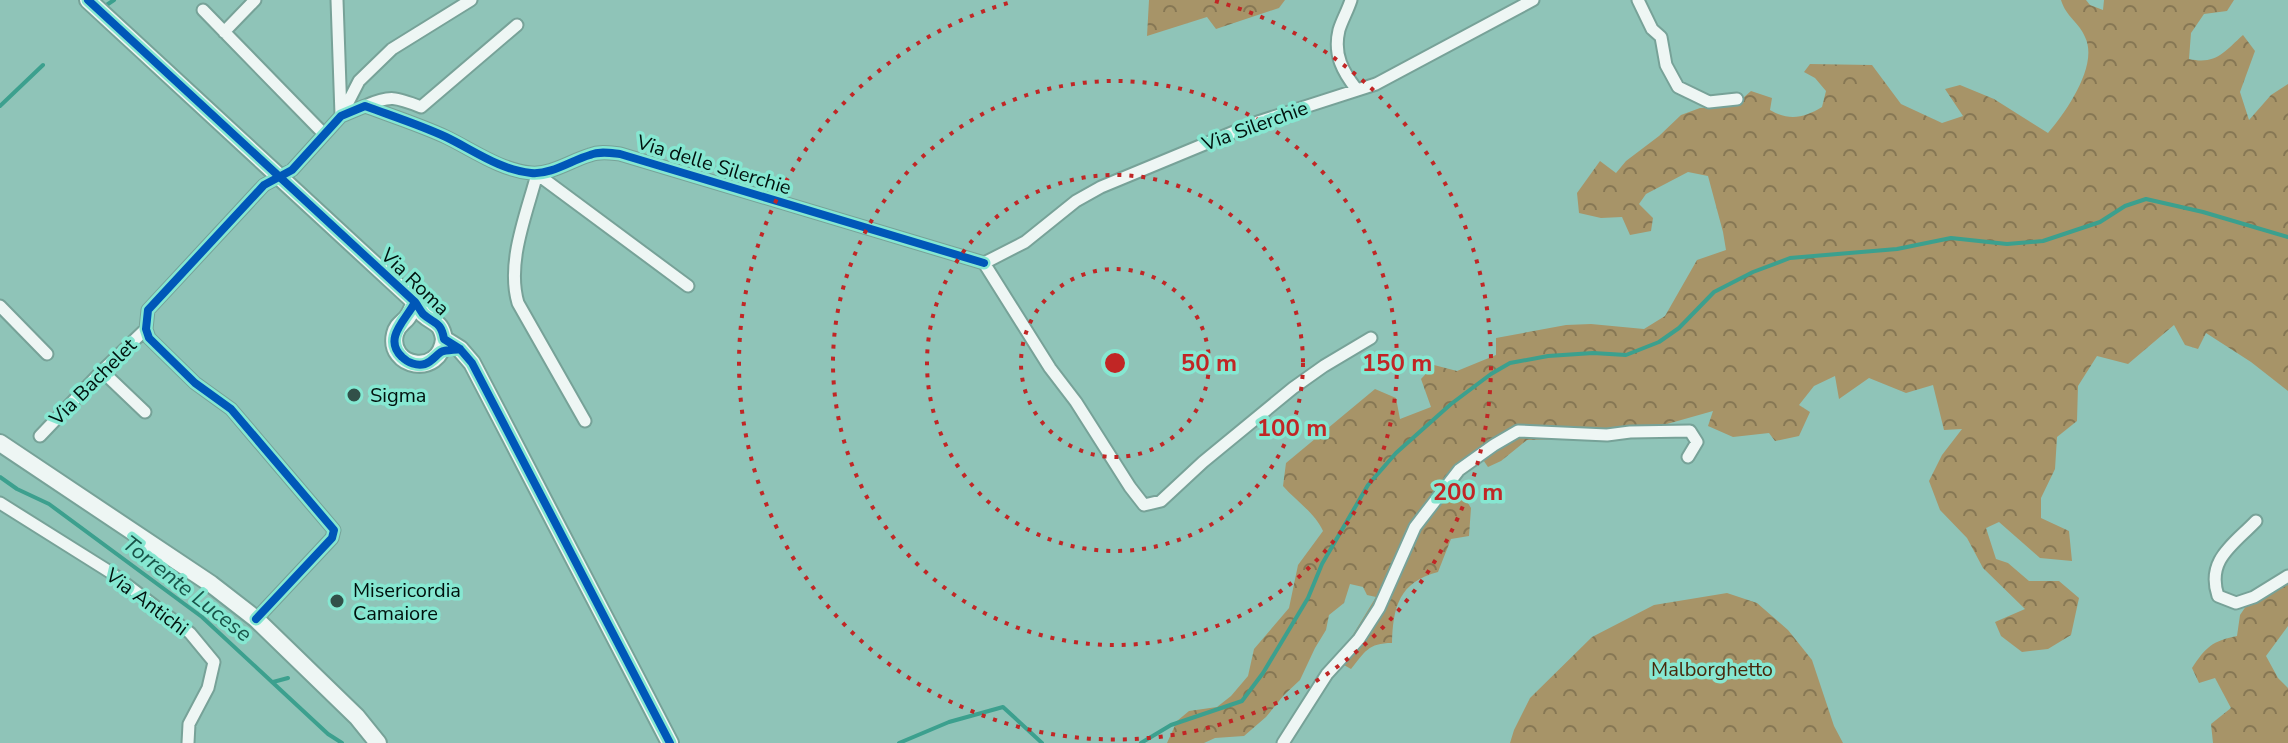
<svg xmlns="http://www.w3.org/2000/svg" width="2288" height="743" viewBox="0 0 2288 743" font-family="'Nunito Sans',sans-serif">
<defs>
<pattern id="forest-crowns" width="20" height="18" patternUnits="userSpaceOnUse" patternTransform="scale(2)"><rect width="20" height="18" fill="#a79468"/><path d="M2 6a3 3 0 1 1 6 0M12 15a3 3 0 1 1 6 0" fill="none" stroke="#867754"/></pattern>
</defs>
<rect width="100%" height="100%" fill="#8fc4b8"/>
<path fill="url(#forest-crowns)" d="M 1149,0 L 1285,0 L 1279,8 L 1216,29 L 1207,17 L 1147,36 Z
M 2061,0 L 2086,0 L 2090,5 L 2103,10 L 2104,0 L 2234,0 L 2227,11 L 2204,14 L 2191,33 L 2189,59 C 2216,65 2224,52 2243,35 L 2255,51 L 2240,92 L 2249,120 L 2271,95 L 2288,84 L 2288,391 L 2251,362 L 2206,333 L 2198,349 L 2185,345 L 2174,325 L 2128,364 L 2097,356 L 2078,386 L 2077,421 L 2057,437 L 2055,469 L 2041,498 L 2041,518 L 2069,531 L 2072,561 L 2040,558 L 1999,522 L 1986,528 L 1996,559 L 2008,563 L 2029,581 L 2059,581 L 2079,598 L 2071,635 L 2048,649 L 2022,652 L 2001,636 L 1995,622 L 2025,609 L 1983,568 L 1967,538 L 1940,510 L 1929,481 L 1942,455 L 1962,429 L 1944,430 L 1933,385 L 1906,393 L 1869,378 L 1839,399 L 1835,376 L 1814,386 L 1799,405 L 1810,412 L 1799,436 L 1775,441 L 1769,433 L 1733,437 L 1708,426 L 1713,411 L 1667,424 L 1561,439 L 1527,440 L 1501,461 L 1488,467 L 1477,451 L 1451,475 L 1471,508 L 1469,536 L 1451,539 L 1438,572 C 1399,582 1393,607 1392,643 C 1368,643 1365,652 1351,669 L 1337,661 L 1376,597 L 1367,595 L 1363,587 L 1350,584 L 1344,603 L 1329,615 L 1326,630 L 1315,648 L 1300,680 L 1284,695 L 1266,717 L 1244,736 L 1215,738 L 1204,743 L 1167,743 L 1177,721 L 1189,711 L 1217,707 L 1231,696 L 1248,676 L 1254,649 L 1289,608 L 1298,565 L 1323,531 C 1315,513 1296,501 1283,486 L 1286,463 L 1375,389 L 1396,398 L 1400,419 L 1431,407 L 1421,379 L 1434,365 L 1457,371 L 1496,355 L 1496,338 L 1566,325 L 1591,324 L 1644,329 L 1665,316 L 1697,260 L 1726,250 L 1723,232 L 1708,176 L 1688,172 L 1646,194 L 1639,204 L 1653,218 L 1651,231 L 1630,235 L 1622,217 L 1601,218 L 1579,213 L 1577,193 L 1600,161 L 1616,173 L 1626,161 L 1659,136 L 1681,115 L 1700,108 L 1734,106 L 1751,91 L 1772,98 L 1770,110 C 1789,121 1804,118 1822,107 L 1826,91 L 1815,78 L 1804,72 L 1810,64 L 1872,65 L 1901,104 L 1942,123 L 1963,116 L 1945,89 L 1960,85 L 1994,99 L 2048,133 C 2066,112 2099,65 2085,37 C 2079,22 2066,17 2061,0 Z
M 2288,584 L 2288,626 L 2266,656 L 2278,678 L 2288,688 L 2288,743 L 2213,743 L 2211,724 L 2231,708 L 2215,678 L 2199,683 L 2192,668 C 2206,647 2212,641 2237,636 L 2240,615 L 2257,590 Z
M 1727,593 L 1757,603 L 1788,630 L 1812,660 L 1834,726 L 1843,743 L 1510,743 L 1514,730 L 1530,698 L 1592,637 L 1654,605 Z"/>
<g fill="none" stroke-linecap="round" stroke-linejoin="round">
<path stroke="#3ca08e" stroke-width="4" d="M 105,6 L 114,0
M 0,106 L 43,65
M 0,477 L 17,489 L 49,504 L 202,617 L 328,734 L 342,743
M 273,682 L 288,678
M 899,743 L 949,722 L 1003,707 L 1042,743
M 1141,743 L 1171,725 L 1242,701 L 1263,673 L 1308,598 L 1322,564 L 1368,485 L 1396,453 L 1451,404 L 1491,374 L 1510,363 L 1548,356 L 1593,353 L 1626,355 L 1659,342 L 1679,328 L 1714,292 L 1753,272 L 1790,258 L 1897,249 L 1951,238 L 2007,244 L 2043,241 L 2100,222 L 2125,206 L 2146,199 L 2203,212 L 2288,237"/>
<g stroke="#77a298" stroke-width="15">
<path id="street" d="M 337,0 L 341,115
M 1351,0 C 1348,10 1342,20 1339,30 C 1333,55 1343,72 1357,90
M 1638,0 L 1652,29 L 1661,37 L 1666,65 L 1678,87 L 1709,102 L 1737,99
M 203,10 L 324,134
M 224,32 L 255,0
M 365,106 C 390,95 396,97 421,107 L 517,25
M 341,116 L 359,81 L 392,49 L 471,0
M 984,263 L 1025,242 L 1076,201 L 1101,187 L 1258,122 L 1376,84 L 1533,0
M 984,263 L 1050,368 L 1076,402 L 1130,487 L 1144,505 L 1161,501 L 1203,462 L 1293,388 L 1324,366 L 1371,338
M 0,306 L 47,354
M 102,371 L 145,412
M 585,421 L 518,303 C 506,262 527,213 537,174 L 688,286
M 40,436 L 102,371 L 146,329
M 0,503 L 110,572 L 190,633 L 214,662 L 208,688 L 189,724 L 188,743
M 2256,521 C 2233,545 2206,560 2218,596 L 2236,603 L 2254,597 L 2288,576
M 256,619 L 332,538 L 334,530 L 231,409 L 195,383 L 149,338 L 146,329 L 148,310 L 264,185 L 292,170 L 341,116 L 365,106 C 392,116 420,125 446,137 C 473,150 500,170 531,173 C 551,175 572,160 590,155 C 600,151 610,153 620,154 L 984,263
M 1283,743 L 1327,674 L 1359,639 L 1379,608 L 1415,527 L 1459,470 L 1494,445 L 1518,431 L 1607,435 L 1630,432 L 1690,431 L 1697,442 L 1688,457"/>
</g>
<g stroke="#77a298" stroke-width="20">
<path id="secondary" d="M 88,0 L 415,302 C 418,306 420,310 423,314 C 434,324 441,321 444,339 L 460,349 L 472,363 L 670,743
M 415,302 C 413,307 410,315 406,319 C 401,324 397,326 395,334 C 387,367 440,378 444,339
M 0,443 L 211,584 L 256,619 L 357,717 L 378,743"/>
</g>
<use href="#street" stroke="#eef6f4" stroke-width="11"/>
<use href="#secondary" stroke="#eef6f4" stroke-width="16"/>
<g stroke="#86e7d1" stroke-width="13">
<path id="cycleway" d="M 88,0 L 415,302 C 418,306 420,310 423,314 C 434,324 441,321 444,339 L 460,349 L 472,363 L 670,743
M 415,302 C 407,319 382,338 402,357 C 408,363 417,366 425,364 C 433,361 435,356 441,352 C 445,350 455,350 460,349
M 256,619 L 332,538 L 334,530 L 231,409 L 195,383 L 149,338 L 146,329 L 148,310 L 264,185 L 292,170 L 341,116 L 365,106 C 392,116 420,125 446,137 C 473,150 500,170 531,173 C 551,175 572,160 590,155 C 600,151 610,153 620,154 L 984,263"/>
</g>
<use href="#cycleway" stroke="#0057b8" stroke-width="8"/>
</g>
<g fill="none" stroke="#c12625" stroke-width="4" stroke-dasharray="4 8">
<circle cx="1115" cy="363" r="94"/>
<circle cx="1115" cy="363" r="188"/>
<circle cx="1115" cy="363" r="282"/>
<path d="M1215 1A376 376 0 1 1 1015 1"/>
</g>
<g fill="#325049" stroke="#86e7d1" stroke-width="3">
<circle cx="354" cy="395" r="8"/>
<circle cx="337" cy="601" r="8"/>
</g>
<g text-anchor="middle" dominant-baseline="central" stroke-width="7" stroke-linejoin="round" paint-order="stroke">
<g font-size="20" fill="#00110d" stroke="#86e7d1">
<text transform="translate(1255 126) rotate(-20)">Via Silerchie</text>
<text transform="translate(714 165) rotate(17)">Via delle Silerchie</text>
<text transform="translate(415 282) rotate(44)">Via Roma</text>
<text transform="translate(93 382) rotate(-45)">Via Bachelet</text>
<text transform="translate(147 602) rotate(37)">Via Antichi</text>
</g>
<g font-size="20" fill="#00110d" stroke="#86e7d1" text-anchor="start">
<text x="370" y="395">Sigma</text>
<text x="353" y="590">Misericordia<tspan x="353" dy="23">Camaiore</tspan></text>
</g>
<g font-size="20" fill="#49280b" stroke="#86e7d1">
<text x="1712" y="669">Malborghetto</text>
</g>
<g font-size="22" font-style="italic" fill="#195449" stroke="#86e7d1">
<text transform="translate(187 589) rotate(38)">Torrente Lucese</text>
</g>
</g>
<circle cx="1115" cy="363" r="12" fill="#c12625" stroke="#86e7d1" stroke-width="4"/>
<g font-size="24" text-anchor="middle" font-weight="bold" fill="#c12625" stroke="#86e7d1" stroke-width="7" stroke-linejoin="round" paint-order="stroke">
<text x="1209" y="371">50 m</text>
<text x="1397" y="371">150 m</text>
<text x="1292" y="436">100 m</text>
<text x="1468" y="500">200 m</text>
</g>
</svg>
